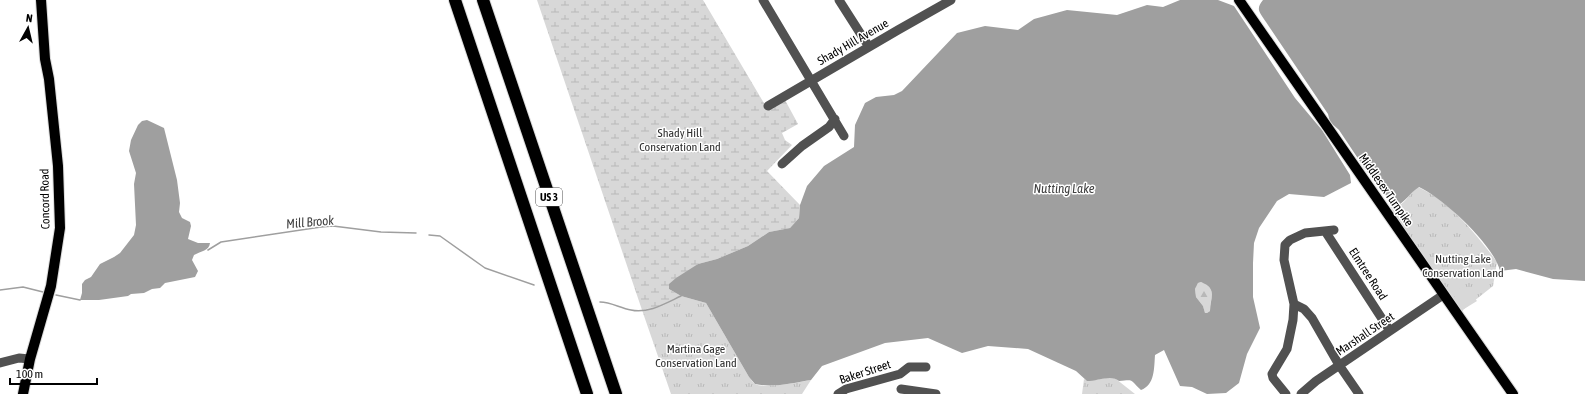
<svg xmlns="http://www.w3.org/2000/svg" width="1585" height="394" viewBox="0 0 1585 394" font-family="'Asap Condensed',sans-serif">
<defs>
<pattern id="forest-firs" width="22" height="20" patternUnits="userSpaceOnUse"><rect width="22" height="20" fill="#d8d8d8"/><path d="M5 1l3.5 6h-7zM16 11l3.5 6h-7z" fill="#b8b8b8"/></pattern>
<pattern id="wetland-marsh" width="20" height="14" patternUnits="userSpaceOnUse"><rect width="20" height="14" fill="#d8d8d8"/><path d="M1 5h8M5 5V1M11 12h8M15 12V8" fill="none" stroke="#b8b8b8"/></pattern>
<pattern id="park-tufts" width="24" height="20" patternUnits="userSpaceOnUse"><rect width="24" height="20" fill="#d8d8d8"/><path d="M3 7l-1-3M5 7V3M7 7l1-3M15 17l-1-3M17 17v-4M19 17l1-3" fill="none" stroke="#b8b8b8"/></pattern>
</defs>
<rect width="100%" height="100%" fill="#fff"/>
<path fill="url(#forest-firs)" d="M 1201,282 C 1218,289 1210,298 1210,311 L 1207,313 L 1205,313 L 1203,306 L 1196,297 L 1195,289 L 1198,283 Z"/>
<path fill="url(#wetland-marsh)" d="M 537,0 L 703,0 L 768,110 L 785,100 L 798,124 L 782,133 L 785,140 L 792,145 L 767,171 L 800,205 L 799,218 L 790,228 L 769,232 L 748,246 L 717,259 L 698,264 L 669,289 L 681,296 L 662,306 L 642,310 Z"/>
<path fill="url(#park-tufts)" d="M 1418,187 C 1450,201 1477,235 1497,262 L 1493,286 L 1464,309 L 1461,313 L 1403,229 L 1391,207 C 1405,208 1408,193 1418,187 Z
M 681,296 L 706,303 L 749,377 C 751,379 753,383 755,384 C 763,389 801,382 811,380 L 802,394 L 671,394 L 642,310 L 662,306 Z
M 1111,377 L 1116,379 L 1135,394 L 1082,394 L 1084,379 L 1088,381 Z"/>
<path fill="#d8d8d8" d="M 1465,286 L 1477,301 L 1464,309 L 1451,292 Z"/>
<path fill="#9f9f9f" fill-rule="evenodd" d="M 1180,0 L 1218,0 L 1234,6 L 1295,98 L 1322,130 L 1350,175 L 1351,183 L 1324,197 L 1289,194 L 1277,201 L 1259,228 L 1254,243 L 1253,263 L 1253,297 L 1260,328 L 1247,354 L 1239,383 L 1226,393 L 1207,394 L 1192,387 L 1180,386 L 1164,350 L 1155,355 C 1154,368 1155,385 1141,390 C 1130,380 1135,379 1119,381 C 1112,374 1097,381 1087,381 L 1076,371 L 1028,349 L 988,346 L 962,353 L 928,338 L 885,343 L 822,366 L 811,380 C 793,383 773,388 755,384 L 749,377 L 706,303 L 681,296 L 669,289 L 669,284 L 676,278 L 698,264 L 717,259 L 748,246 L 769,232 L 790,228 L 799,218 L 800,205 L 807,186 L 824,166 L 854,147 L 855,125 L 865,103 L 876,97 L 894,95 L 902,91 L 957,33 L 985,26 L 1018,30 L 1034,19 L 1067,10 L 1117,15 L 1147,5 L 1163,7 ZM 1201,282 C 1218,289 1210,298 1210,311 L 1207,313 L 1205,313 L 1203,306 L 1196,297 L 1195,289 L 1198,283 Z
M 1263,0 L 1585,0 L 1585,281 L 1553,279 L 1516,269 L 1500,271 C 1494,245 1443,198 1419,187 C 1409,193 1406,202 1395,207 L 1365,169 L 1339,130 L 1330,122 L 1328,114 L 1266,22 C 1260,12 1255,10 1263,0 Z
M 147,120 L 164,128 L 177,180 L 180,203 L 179,212 L 182,218 L 190,222 L 191,226 L 188,239 L 198,243 L 210,243 C 209,251 201,251 194,255 L 192,260 L 198,271 L 195,277 L 165,283 L 160,288 L 152,289 L 144,293 L 131,294 L 128,296 L 99,300 L 80,300 L 82,293 L 82,284 L 85,280 L 91,277 L 100,264 L 114,257 L 120,253 L 134,235 L 136,225 L 134,184 L 136,173 L 129,151 L 131,140 L 138,125 L 142,121 Z"/>
<g fill="none" stroke-linecap="round" stroke-linejoin="round">
<path stroke="#9f9f9f" stroke-width="1.5" d="M 429,235 L 440,236 L 485,268 L 534,285
M 208,250 L 221,242 L 321,227 L 333,226 L 381,232 L 416,233
M 0,290 L 23,287 L 43,292
M 56,295 L 80,300
M 600,302 C 611,302 620,308 631,310 C 648,314 666,303 681,296"/>
<g stroke="#dbdbdb" stroke-width="12">
<path id="major" d="M 1239,0 L 1513,394
M 23,394 L 30,359 L 51,286 L 60,228 L 58,166 L 49,79 L 45,59 L 41,0"/>
</g>
<g stroke="#dbdbdb" stroke-width="14">
<path id="highway" d="M 455,0 L 587,394
M 483,0 L 616,394"/>
</g>
<path stroke="#515151" stroke-width="9" d="M 763,0 L 844,136
M 839,0 L 869,47
M 768,106 L 898,30 L 951,0
M 782,164 L 802,146 L 829,127 L 835,119
M 1325,231 L 1390,331
M 1294,304 L 1304,309 L 1312,318 L 1339,365 L 1359,394
M 0,363 L 19,358 L 30,359
M 900,374 L 909,367 L 926,367
M 901,389 L 936,394
M 838,394 L 846,389 L 900,374
M 1286,394 L 1273,378 L 1272,374 L 1287,349 L 1293,320 L 1294,304 L 1284,260 L 1285,245 L 1290,240 L 1305,233 L 1334,230
M 1301,394 L 1316,381 L 1443,295"/>
<use href="#major" stroke="#000" stroke-width="10"/>
<use href="#highway" stroke="#000" stroke-width="12"/>
</g>
<g text-anchor="middle" dominant-baseline="central" stroke-width="3" stroke-linejoin="round" paint-order="stroke">
<rect fill="#fff" stroke="#4c4c4c" stroke-width="1" x="536" y="188" width="26" height="18" rx="3"/>
<g font-size="11" font-weight="bold" fill="#000">
<text x="549" y="197">US 3</text>
</g>
<g font-size="12" fill="#000" stroke="#fff">
<text transform="translate(853 42) rotate(-30)">Shady Hill Avenue</text>
<text transform="translate(1386 190) rotate(55)">Middlesex Turnpike</text>
<text transform="translate(45 199) rotate(-91)">Concord Road</text>
<text transform="translate(1368 274) rotate(57)">Elmtree Road</text>
<text transform="translate(1365 334) rotate(-34)">Marshall Street</text>
<text transform="translate(865 372) rotate(-18)">Baker Street</text>
</g>
<g font-size="12" fill="#2f2f2f" stroke="#fff">
<text x="680" y="133">Shady Hill<tspan x="680" dy="14">Conservation Land</tspan></text>
<text x="1463" y="259">Nutting Lake<tspan x="1463" dy="14">Conservation Land</tspan></text>
<text x="696" y="349">Martina Gage<tspan x="696" dy="14">Conservation Land</tspan></text>
</g>
<g font-size="13" font-style="italic" fill="#404040" stroke="#fff">
<text x="1064" y="188">Nutting Lake</text>
<text transform="translate(310 222) rotate(-5)">Mill Brook</text>
</g>
</g>
<g transform="translate(28 28) rotate(8)" stroke="#ffffff" stroke-width="3" paint-order="stroke">
<path d="M0-3L7 15L0 10L-7 15Z" fill="#000000"/>
<text y="-6" font-size="11" font-weight="bold" text-anchor="middle" fill="#000000">N</text>
</g>
<path d="M10 378v6h87v-6" fill="none" stroke="#000000" stroke-width="2"/>
<text x="16" y="378" font-size="12" fill="#000000" stroke="#ffffff" stroke-width="3" paint-order="stroke">100 m</text>
</svg>
